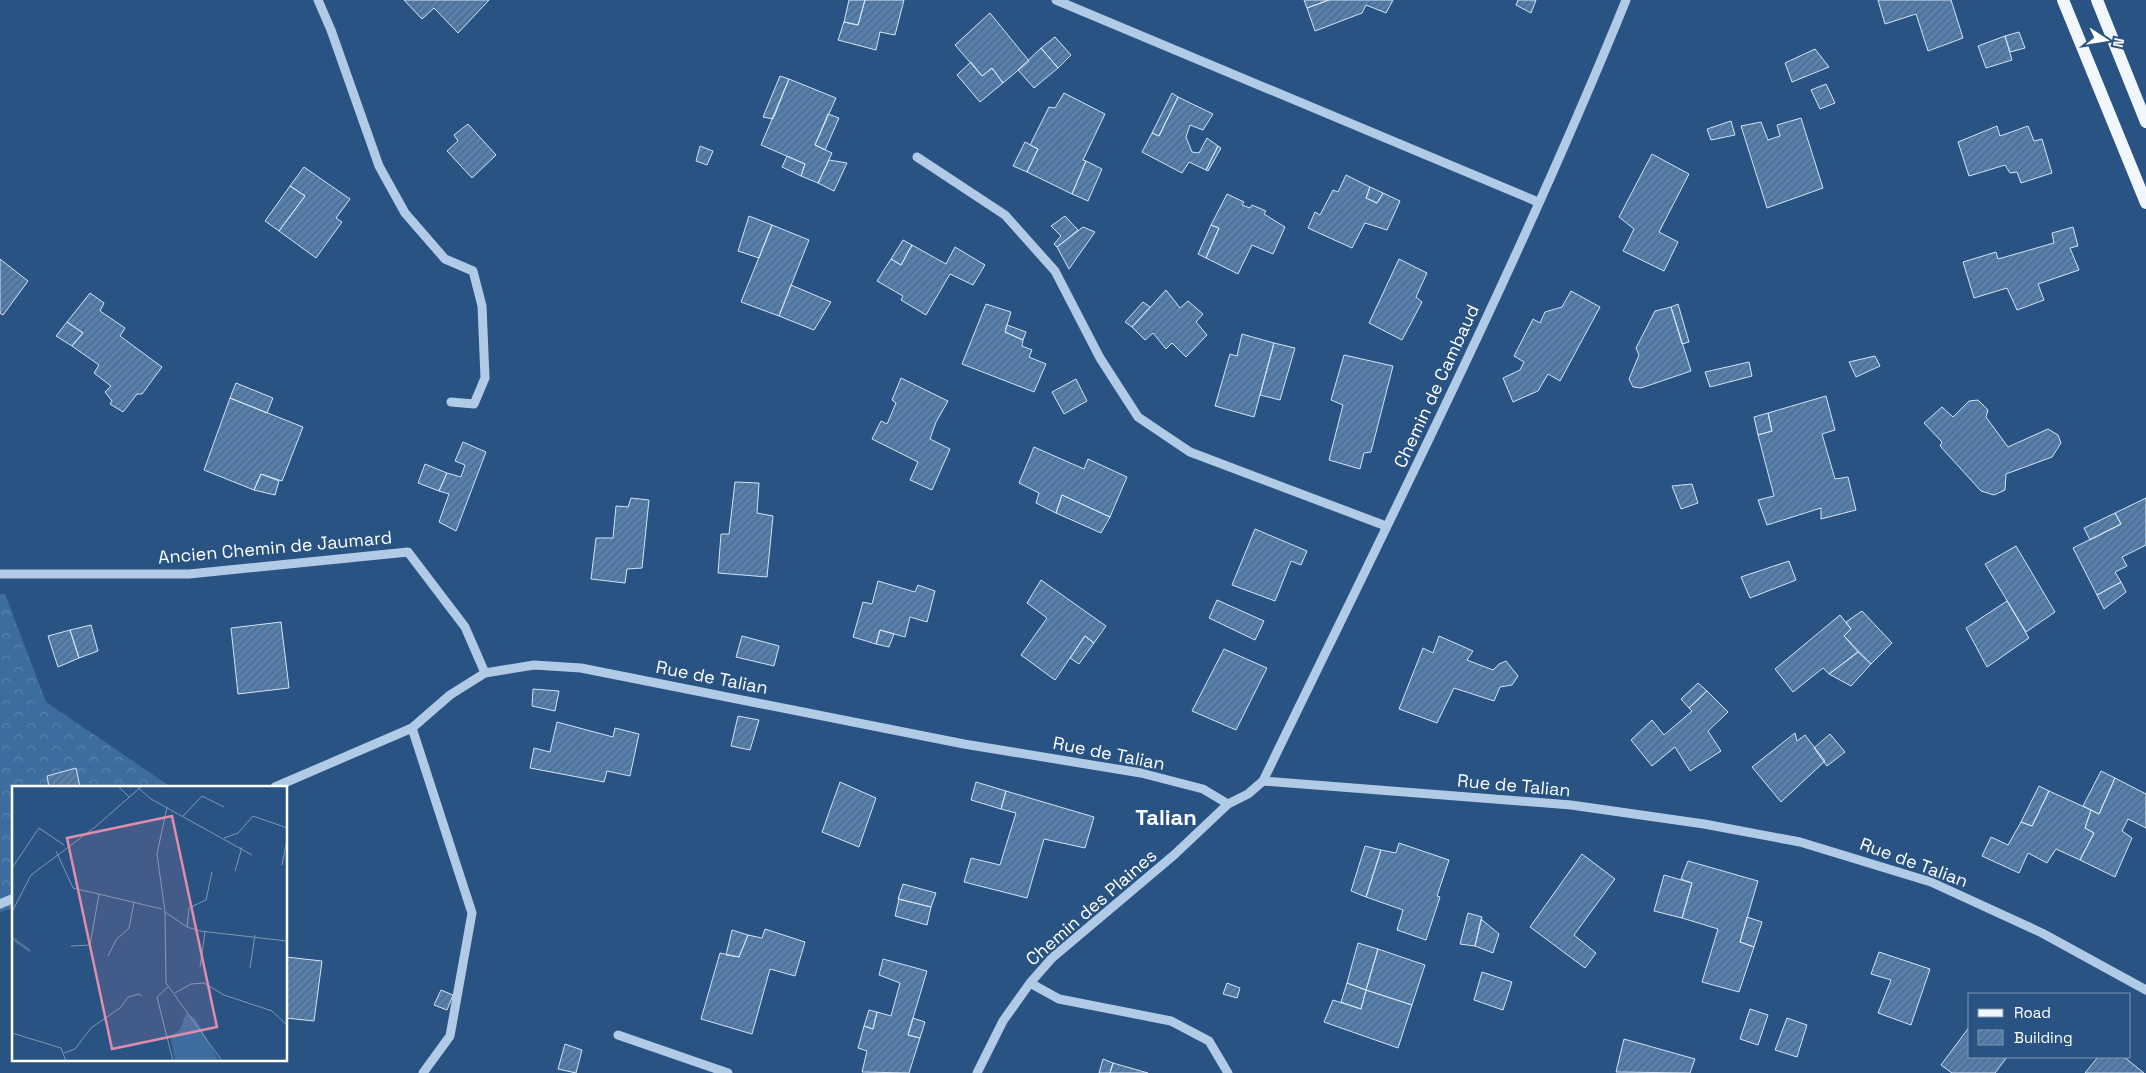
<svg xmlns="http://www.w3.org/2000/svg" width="2146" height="1073" viewBox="0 0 2146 1073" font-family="'Space Grotesk',sans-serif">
<defs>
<pattern id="forest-crowns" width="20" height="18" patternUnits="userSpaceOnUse" patternTransform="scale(1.25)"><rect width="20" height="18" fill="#3d6d9f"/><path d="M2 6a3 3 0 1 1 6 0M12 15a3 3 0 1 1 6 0" fill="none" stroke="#5a83ad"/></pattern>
<pattern id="building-hatch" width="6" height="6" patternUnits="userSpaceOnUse" patternTransform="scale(1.25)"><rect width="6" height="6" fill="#557fac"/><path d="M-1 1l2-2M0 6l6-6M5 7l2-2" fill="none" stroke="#516881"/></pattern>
</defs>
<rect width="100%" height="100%" fill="#295382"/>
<path fill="url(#forest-crowns)" d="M 0,594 L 5,594 L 46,702 L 171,787 L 14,787 L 14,908 L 0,912 Z"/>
<path fill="url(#building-hatch)" stroke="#d4e4f5" d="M 404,0 L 489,0 L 458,33 L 434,8 L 422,19 Z
M 849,0 L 865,0 L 858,25 L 844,22 Z
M 865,0 L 904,0 L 895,35 L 880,32 L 876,50 L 838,40 L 844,22 L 858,25 Z
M 1304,0 L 1329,0 L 1307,8 Z
M 1329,0 L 1393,0 L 1386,13 L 1366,5 L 1362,13 L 1315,31 L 1307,8 Z
M 1518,0 L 1536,0 L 1531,13 L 1516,5 Z
M 1878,0 L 1951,0 L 1963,38 L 1928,51 L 1916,14 L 1885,24 Z
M 990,13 L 1029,61 L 1003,83 L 992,68 L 982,76 L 955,45 Z
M 2019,32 L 2025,48 L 2010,52 L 2005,36 Z
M 2005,36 L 2012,60 L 1986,68 L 1978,46 Z
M 1055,37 L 1071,55 L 1058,68 L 1041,48 Z
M 1041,48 L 1058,68 L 1034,88 L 1018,70 Z
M 1815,49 L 1829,67 L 1792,82 L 1785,63 Z
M 971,62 L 982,76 L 992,68 L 1003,83 L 980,102 L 957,75 Z
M 780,76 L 789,79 L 773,119 L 763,117 Z
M 789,79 L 836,98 L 815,145 L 832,153 L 818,183 L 801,176 L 805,164 L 761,145 Z
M 1826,84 L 1835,103 L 1820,109 L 1811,90 Z
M 1064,93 L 1105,114 L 1083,160 L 1086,161 L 1072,194 L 1027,172 L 1038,149 L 1030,145 L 1049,107 L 1055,108 Z
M 1172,93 L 1178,97 L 1159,136 L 1152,133 Z
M 1178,97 L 1213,114 L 1203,130 L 1190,125 L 1186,137 L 1192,152 L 1199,153 L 1207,138 L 1218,146 L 1206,170 L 1189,162 L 1182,173 L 1142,152 L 1152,133 L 1159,136 Z
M 828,114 L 839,118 L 825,150 L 815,145 Z
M 1801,118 L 1823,188 L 1767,208 L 1741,126 L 1761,122 L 1768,140 L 1780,136 L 1777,125 Z
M 1731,121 L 1735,135 L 1711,140 L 1707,129 Z
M 468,124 L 496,155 L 472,178 L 447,151 L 458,141 L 454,135 Z
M 1997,126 L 2000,136 L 2028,126 L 2034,141 L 2042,139 L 2052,173 L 2021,183 L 2017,172 L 2010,173 L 2005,165 L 1969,176 L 1958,142 Z
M 1025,142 L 1038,149 L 1027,172 L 1013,166 Z
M 700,146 L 713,151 L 707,165 L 696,161 Z
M 1218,146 L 1221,148 L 1208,171 L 1206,170 Z
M 1652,154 L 1689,174 L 1659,232 L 1678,242 L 1664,271 L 1623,251 L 1634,229 L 1619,217 Z
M 787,156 L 805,164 L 801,176 L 782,167 Z
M 829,160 L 847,163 L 834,191 L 818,183 Z
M 1086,161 L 1102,169 L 1088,201 L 1072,194 Z
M 304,167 L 350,199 L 336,218 L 342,222 L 316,258 L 279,231 L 305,196 L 290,186 Z
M 1346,175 L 1370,187 L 1366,198 L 1377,203 L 1383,193 L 1400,201 L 1387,230 L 1365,223 L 1352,248 L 1308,228 L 1315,212 L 1320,215 L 1333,190 L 1338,192 Z
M 290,186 L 305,196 L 279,231 L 265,221 Z
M 1370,187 L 1383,193 L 1377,203 L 1366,198 Z
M 1227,194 L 1244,202 L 1242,205 L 1250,208 L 1252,205 L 1266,211 L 1264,214 L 1285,227 L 1273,254 L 1252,245 L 1238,274 L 1206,258 L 1219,228 L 1211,225 Z
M 749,216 L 772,225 L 759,258 L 738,251 Z
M 1065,216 L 1078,230 L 1057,247 L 1054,244 L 1061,236 L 1051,226 Z
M 772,225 L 809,240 L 779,316 L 741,302 Z
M 1211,225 L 1219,228 L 1206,258 L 1198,254 Z
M 1083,227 L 1095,232 L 1069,269 L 1057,247 Z
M 2073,227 L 2078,246 L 2070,248 L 2079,270 L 2038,284 L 2044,300 L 2017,310 L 2007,288 L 1974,298 L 1963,262 L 1996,252 L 1998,259 L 2054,243 L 2052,233 Z
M 903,240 L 912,245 L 901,265 L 891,259 Z
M 912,245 L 946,264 L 955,247 L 985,265 L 973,285 L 950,274 L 926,315 L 901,300 L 903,296 L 877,281 L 891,259 L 901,265 Z
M 0,259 L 28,281 L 3,315 L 0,313 Z
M 1399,259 L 1427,273 L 1416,297 L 1422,302 L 1402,340 L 1369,323 Z
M 791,285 L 831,302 L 814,330 L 779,316 Z
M 1166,290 L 1180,308 L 1188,301 L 1203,314 L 1196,322 L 1207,335 L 1186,357 L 1172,343 L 1166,349 L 1153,333 L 1145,340 L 1132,327 Z
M 1571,291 L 1600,307 L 1560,381 L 1548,374 L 1538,391 L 1513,402 L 1503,378 L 1520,370 L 1524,362 L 1514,356 L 1533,319 L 1540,323 L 1545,312 L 1562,307 Z
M 90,293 L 104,303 L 100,311 L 125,328 L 120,336 L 162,367 L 142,394 L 137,394 L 123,412 L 110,404 L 112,401 L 105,392 L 111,386 L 94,373 L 99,365 L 72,346 L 83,333 L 67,322 Z
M 1143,302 L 1150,307 L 1132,327 L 1125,322 Z
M 986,304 L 1011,312 L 1005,332 L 1023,340 L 1022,346 L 1032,350 L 1029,357 L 1046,364 L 1034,392 L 962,364 Z
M 1678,304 L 1689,342 L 1682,344 L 1671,307 Z
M 1671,307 L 1691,371 L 1641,388 L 1633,387 L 1629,379 L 1639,355 L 1636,348 L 1655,311 Z
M 67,322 L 83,333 L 72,346 L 56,336 Z
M 1007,325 L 1026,332 L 1023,340 L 1005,332 Z
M 1242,334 L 1274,343 L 1254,417 L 1215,406 L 1230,354 L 1237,356 Z
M 1274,343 L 1295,348 L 1280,400 L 1260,395 Z
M 1344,355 L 1393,366 L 1371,452 L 1364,453 L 1360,469 L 1329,460 L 1343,405 L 1331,400 Z
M 1875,356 L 1880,366 L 1856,377 L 1849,362 Z
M 1749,362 L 1752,376 L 1710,387 L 1705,372 Z
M 901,378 L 948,401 L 936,422 L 930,439 L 950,449 L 932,490 L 910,480 L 918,462 L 872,439 L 881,421 L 887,424 L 896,403 L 892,400 Z
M 1076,379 L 1087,401 L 1064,414 L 1052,392 Z
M 236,383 L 273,398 L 267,413 L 230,398 Z
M 1826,396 L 1835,430 L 1822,434 L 1835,479 L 1848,477 L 1856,510 L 1821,519 L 1821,508 L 1767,525 L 1758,500 L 1774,496 L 1758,435 L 1772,431 L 1768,413 Z
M 230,398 L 303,427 L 282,481 L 261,474 L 254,490 L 204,470 Z
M 1978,400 L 1988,410 L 1986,417 L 2008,447 L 2048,429 L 2058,435 L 2061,443 L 2052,457 L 2006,474 L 2005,490 L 1994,495 L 1981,491 L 1940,446 L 1942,442 L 1924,423 L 1942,407 L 1953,417 L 1969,401 Z
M 1768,413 L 1772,431 L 1758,435 L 1754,417 Z
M 463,442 L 486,452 L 456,531 L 439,522 L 449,494 L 439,491 L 447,473 L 461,477 L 465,465 L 455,461 Z
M 1034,447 L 1084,469 L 1088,459 L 1127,477 L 1110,517 L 1062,495 L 1056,513 L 1036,503 L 1039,493 L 1019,483 Z
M 425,464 L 447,473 L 439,491 L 418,483 Z
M 261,474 L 279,481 L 275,495 L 254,490 Z
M 735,482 L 759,483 L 757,513 L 773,516 L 767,577 L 718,573 L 721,534 L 729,534 Z
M 1692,484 L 1698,503 L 1681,509 L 1672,486 Z
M 1062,495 L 1110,517 L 1101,533 L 1056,513 Z
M 631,498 L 649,500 L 642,568 L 627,569 L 625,583 L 591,579 L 596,538 L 613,538 L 616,506 L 628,507 Z
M 2146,498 L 2146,545 L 2122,557 L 2127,566 L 2115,572 L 2121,582 L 2097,595 L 2073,548 L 2121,524 L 2115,513 Z
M 2115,513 L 2121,524 L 2090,540 L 2084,528 Z
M 1255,529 L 1307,551 L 1301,565 L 1291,561 L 1275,601 L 1232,585 Z
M 2016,546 L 2055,612 L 2026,632 L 1985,564 Z
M 1789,561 L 1796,580 L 1750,598 L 1741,577 Z
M 1041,580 L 1106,626 L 1094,643 L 1085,636 L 1055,680 L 1021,655 L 1047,618 L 1027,603 Z
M 878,581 L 915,592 L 918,585 L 935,591 L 927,622 L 910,617 L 905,637 L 880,630 L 876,644 L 853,637 L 863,602 L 872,604 Z
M 2121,582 L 2126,592 L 2104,609 L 2097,595 Z
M 1217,600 L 1264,621 L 1255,640 L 1209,618 Z
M 2007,601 L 2029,638 L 1987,667 L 1966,628 Z
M 1862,611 L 1892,643 L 1871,664 L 1844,636 L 1851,629 L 1846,622 Z
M 1840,615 L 1851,629 L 1844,636 L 1858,652 L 1829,674 L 1823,668 L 1793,692 L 1775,669 Z
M 281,622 L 289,688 L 238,694 L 231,628 Z
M 91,625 L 98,651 L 79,658 L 70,630 Z
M 70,630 L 79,658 L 58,667 L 48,636 Z
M 880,630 L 894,634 L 889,647 L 876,644 Z
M 742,636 L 779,646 L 774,666 L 736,657 Z
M 1085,636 L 1094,643 L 1079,664 L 1070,658 Z
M 1439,636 L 1473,651 L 1467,660 L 1493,670 L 1499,664 L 1506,661 L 1518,676 L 1512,685 L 1500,687 L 1494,701 L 1454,688 L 1437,723 L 1399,709 L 1423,648 L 1433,653 Z
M 1224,649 L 1267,668 L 1236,730 L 1192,711 Z
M 1858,652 L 1871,664 L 1851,686 L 1829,674 Z
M 1698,683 L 1707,691 L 1689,708 L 1681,699 Z
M 533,689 L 559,691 L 555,711 L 532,706 Z
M 1707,691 L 1728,712 L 1708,731 L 1721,751 L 1690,771 L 1675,747 L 1652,766 L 1631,740 L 1652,720 L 1664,735 L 1692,711 L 1689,708 Z
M 738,716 L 759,720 L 750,750 L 731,746 Z
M 557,722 L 613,737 L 615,728 L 639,734 L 630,776 L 607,771 L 604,782 L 530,768 L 534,748 L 550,752 Z
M 1795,733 L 1797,741 L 1805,735 L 1825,761 L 1781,802 L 1752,767 Z
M 1830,734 L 1845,752 L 1827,766 L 1814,748 Z
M 76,768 L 80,787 L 49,787 L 47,776 Z
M 2101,771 L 2115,778 L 2099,814 L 2083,806 Z
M 2115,778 L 2146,794 L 2146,828 L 2128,819 L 2122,831 L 2132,838 L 2115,877 L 2080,860 L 2094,833 L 2085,828 L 2091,810 L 2099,814 Z
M 840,782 L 876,798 L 859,847 L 822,832 Z
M 976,782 L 1006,791 L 1001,809 L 971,800 Z
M 2039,786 L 2049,791 L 2032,826 L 2021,822 Z
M 1006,791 L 1094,817 L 1085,848 L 1044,839 L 1027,898 L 964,882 L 971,858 L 1000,865 L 1016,813 L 1001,809 Z
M 2049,791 L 2091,810 L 2085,828 L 2094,833 L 2080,860 L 2056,849 L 2047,863 L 2028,853 L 2019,873 L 1982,856 L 1991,837 L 2008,845 L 2021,822 L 2032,826 Z
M 1399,843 L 1449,860 L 1437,896 L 1440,897 L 1426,940 L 1397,930 L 1403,910 L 1366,897 L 1381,850 L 1396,853 Z
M 1365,846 L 1381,850 L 1366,897 L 1351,891 Z
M 1582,854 L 1615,879 L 1574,935 L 1596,953 L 1585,968 L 1530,927 Z
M 1688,861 L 1758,881 L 1740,942 L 1754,947 L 1739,992 L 1702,982 L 1718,929 L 1682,918 L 1692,883 L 1681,879 Z
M 1664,875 L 1692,883 L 1682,918 L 1654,911 Z
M 903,884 L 936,893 L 931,907 L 898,899 Z
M 899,899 L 931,907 L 927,925 L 895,916 Z
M 1468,913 L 1482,917 L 1475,946 L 1460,944 Z
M 1747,917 L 1762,922 L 1754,947 L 1740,942 Z
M 1481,919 L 1499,934 L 1493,953 L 1475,946 Z
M 765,929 L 805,942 L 795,976 L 770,969 L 752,1034 L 701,1019 L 720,953 L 739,957 L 748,935 L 762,938 Z
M 732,930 L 748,935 L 739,957 L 726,955 Z
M 1358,943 L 1378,949 L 1366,990 L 1347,983 Z
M 1378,949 L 1425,965 L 1412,1005 L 1366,990 Z
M 1879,952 L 1930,969 L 1911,1025 L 1878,1013 L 1891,980 L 1871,974 Z
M 286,957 L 322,961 L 314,1021 L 286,1018 Z
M 883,959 L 927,971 L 908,1035 L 920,1038 L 909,1073 L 862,1072 L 867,1051 L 858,1048 L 864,1026 L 873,1029 L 877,1012 L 891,1016 L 900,983 L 879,975 Z
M 1482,972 L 1512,982 L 1503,1010 L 1474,1000 Z
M 1227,983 L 1240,988 L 1237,998 L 1223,994 Z
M 1347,983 L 1366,990 L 1361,1009 L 1341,1002 Z
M 441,990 L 453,995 L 447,1010 L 434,1005 Z
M 1366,990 L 1412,1005 L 1398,1048 L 1324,1022 L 1333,1000 L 1361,1009 Z
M 1750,1009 L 1768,1015 L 1758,1045 L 1740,1039 Z
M 869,1010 L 877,1012 L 873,1029 L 864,1026 Z
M 913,1018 L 925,1022 L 920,1038 L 908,1035 Z
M 1787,1018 L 1807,1025 L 1797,1057 L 1775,1050 Z
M 1970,1026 L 1970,1057 L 2007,1057 L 1995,1073 L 1952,1073 L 1941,1065 Z
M 1624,1039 L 1695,1059 L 1690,1073 L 1616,1072 Z
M 565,1044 L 582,1050 L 576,1073 L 558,1069 Z
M 2098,1057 L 2124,1057 L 2144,1073 L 2085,1073 Z
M 1103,1059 L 1113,1063 L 1110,1073 L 1099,1073 Z
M 1113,1063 L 1148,1073 L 1110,1073 Z"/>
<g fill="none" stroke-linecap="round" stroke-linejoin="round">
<path stroke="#b1cbe6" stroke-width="9" d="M 318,0 L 331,30 L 379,166 L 405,213 L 445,259 L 473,271 L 482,306 L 485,378 L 474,404 L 451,402
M 1056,0 L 1538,202
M 917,157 L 1005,215 L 1055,271 L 1100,358 L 1138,417 L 1190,452 L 1386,526
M 0,574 L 189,574 L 408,552 L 465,627 L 485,673
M 412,728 L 472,913 L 450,1036 L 423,1073
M 1263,781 L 1571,805 L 1704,824 L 1800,842 L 1931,882 L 2042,933 L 2146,990
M 275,787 L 412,728 L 450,695 L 485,673 L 534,665 L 581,668 L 964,744 L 1141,773 L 1203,789 L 1228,804 L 1248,794 L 1263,781 C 1388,523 1518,266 1626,0
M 0,904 L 14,898
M 1030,983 L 1059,999 L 1171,1021 L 1209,1041 L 1228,1073
M 618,1035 L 728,1073
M 977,1073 L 1003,1021 L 1030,983 L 1052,958 L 1174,855 L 1228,804"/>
<path stroke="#f2f7fd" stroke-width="12" d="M 2063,0 L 2146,203
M 2097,0 L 2146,122"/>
</g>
<g text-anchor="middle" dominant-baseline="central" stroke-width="4" stroke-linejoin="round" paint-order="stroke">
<g font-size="18" fill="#fff" stroke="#295382">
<text transform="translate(1436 386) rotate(-65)">Chemin de Cambaud</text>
<text transform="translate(275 547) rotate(-5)">Ancien Chemin de Jaumard</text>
<text transform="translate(712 677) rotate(11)">Rue de Talian</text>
<text transform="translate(1109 753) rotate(11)">Rue de Talian</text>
<text transform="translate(1514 785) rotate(5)">Rue de Talian</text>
<text transform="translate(1914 862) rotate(20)">Rue de Talian</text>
<text transform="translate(1091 907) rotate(-41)">Chemin des Plaines</text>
</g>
<g font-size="22" font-weight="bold" fill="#fff" stroke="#295382">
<text x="1166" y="817">Talian</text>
</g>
</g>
<g transform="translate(12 786)">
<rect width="275" height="275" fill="#295382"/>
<path d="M 174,227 L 183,232 L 207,275 L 163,275 L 158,250 L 168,244 Z" fill="#3d6d9f"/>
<path fill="none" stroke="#577495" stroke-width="2.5" d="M 0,152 L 18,165"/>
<path fill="none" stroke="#7f98b4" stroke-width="1" d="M 106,0 L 117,11M 124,0 L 139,13 L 240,69M 155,21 L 145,68 L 153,126 L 154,197 L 210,275M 171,30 L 190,10 L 212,21M 212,52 L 226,47 L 241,30 L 275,42M 44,65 L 61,102 L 150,123M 270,79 L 275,54M 0,82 L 27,42 L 52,59M 223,85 L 230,61M 0,126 L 19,89 L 82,42 L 130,0M 153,126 L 175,141 L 188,145 L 275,155M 175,141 L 177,122 L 194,114 L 200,86M 59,160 L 78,159 L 87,108M 96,170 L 104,154 L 117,142 L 122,116M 188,181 L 193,146M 238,182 L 243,149M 156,201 L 145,211 L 161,275M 163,207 L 179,198 L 192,197 L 212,209 L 260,225 L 275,239M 0,247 L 49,262 L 54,275M 52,267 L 63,263 L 79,242 L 108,222 L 116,211 L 127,208 L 130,210"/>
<path fill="#e08cad" fill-opacity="0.15" stroke="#e08cad" stroke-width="2.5" d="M 160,30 L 205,241 L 100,263 L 55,52 Z"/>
<rect width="275" height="275" fill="none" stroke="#fff" stroke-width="2.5"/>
</g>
<rect x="1968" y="993" width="162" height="65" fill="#295382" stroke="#7f98b4"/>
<rect x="1978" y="1009" width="25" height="8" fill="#f2f7fd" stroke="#7f98b4"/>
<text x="2014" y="1018" font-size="15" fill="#ffffff">Road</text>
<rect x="1978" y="1030" width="25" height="15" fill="url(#building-hatch)" stroke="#7f98b4"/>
<text x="2014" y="1043" font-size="15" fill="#ffffff">Building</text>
<g transform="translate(2106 40) rotate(102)" stroke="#295382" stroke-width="4" paint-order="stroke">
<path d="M0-4L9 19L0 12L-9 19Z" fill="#ffffff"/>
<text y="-8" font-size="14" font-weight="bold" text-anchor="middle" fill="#ffffff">N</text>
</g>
</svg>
